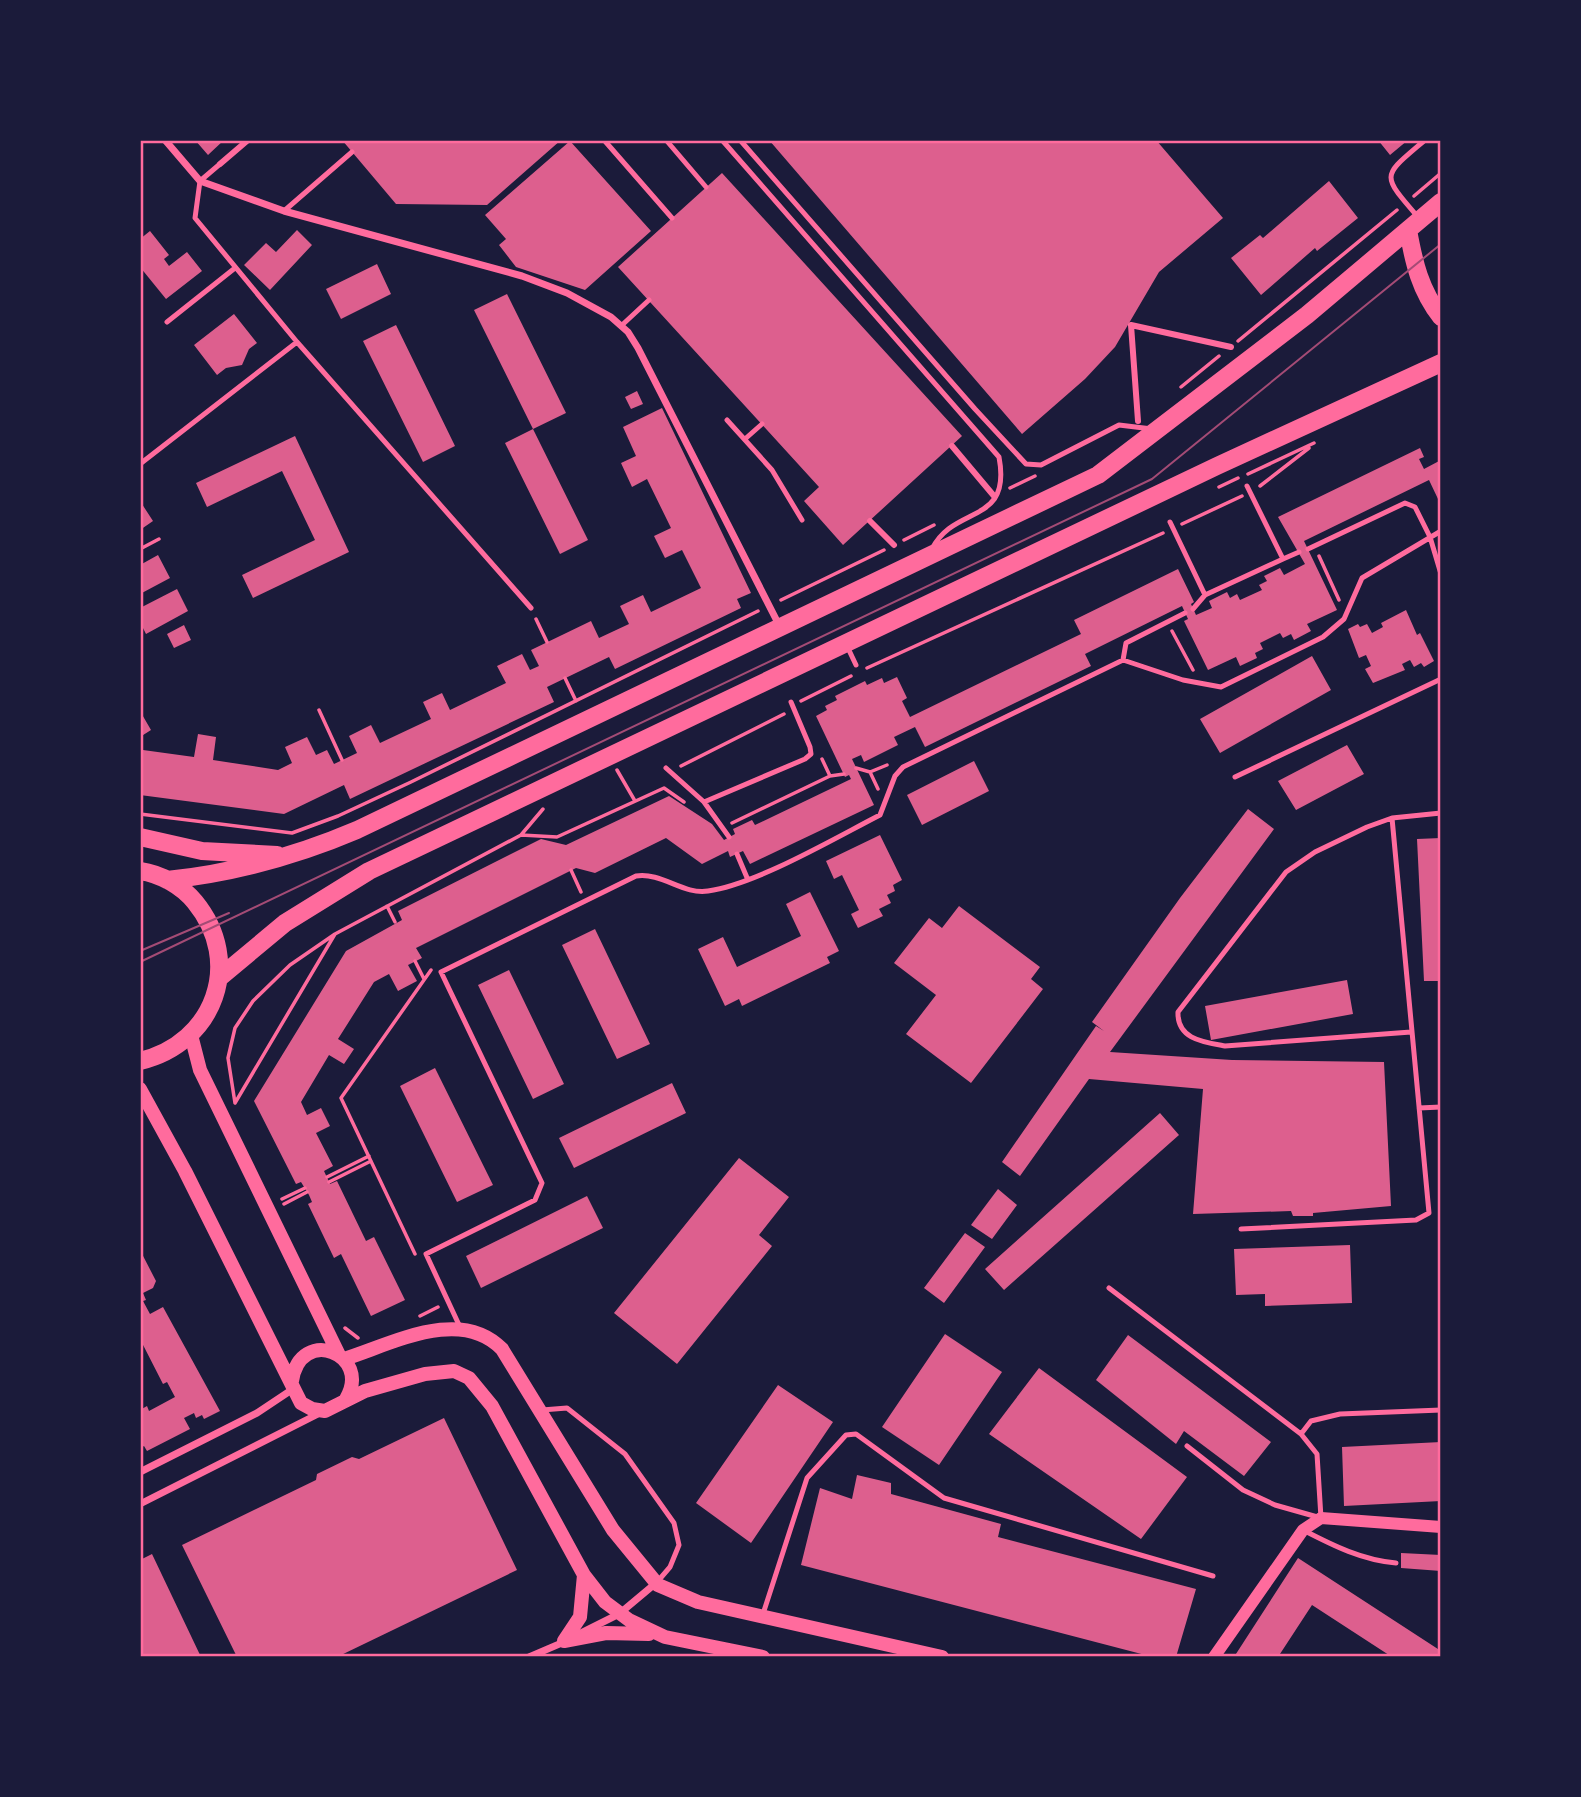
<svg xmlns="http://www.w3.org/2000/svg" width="1581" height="1797" viewBox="0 0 1581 1797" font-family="'Archivo Narrow',sans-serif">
<rect width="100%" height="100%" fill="#1b1b3a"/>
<path fill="#dd5f8e" d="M 195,140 L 224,140 L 208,155 Z
M 342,140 L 561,140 L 487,205 L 396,204 Z
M 769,140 L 1156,140 L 1223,218 L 1159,272 L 1115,347 L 1085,379 L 1022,434 Z
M 1378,140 L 1408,140 L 1390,155 Z
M 570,141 L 651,231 L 585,290 L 516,267 L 499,245 L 506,239 L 485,215 Z
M 722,173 L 962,436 L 843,545 L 804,501 L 819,487 L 618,267 Z
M 1329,181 L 1358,218 L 1317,251 L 1315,248 L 1261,295 L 1231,258 L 1260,235 L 1263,238 Z
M 297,230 L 312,245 L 270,290 L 244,265 L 266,243 L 276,252 Z
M 150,231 L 169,255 L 164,259 L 169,266 L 187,252 L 202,271 L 166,299 L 140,267 L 140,239 Z
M 377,264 L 391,294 L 341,319 L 326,289 Z
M 507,294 L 566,413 L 533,429 L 474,310 Z
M 234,314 L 257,343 L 249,349 L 242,365 L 226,368 L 217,375 L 194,345 Z
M 396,325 L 455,446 L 423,462 L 363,341 Z
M 637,391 L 643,404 L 631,409 L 625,397 Z
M 662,408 L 751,593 L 737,599 L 741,608 L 615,669 L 609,657 L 547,687 L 554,702 L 350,799 L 344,785 L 284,814 L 140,795 L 140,745 L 143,750 L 194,757 L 198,734 L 216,737 L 213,760 L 278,770 L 292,763 L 285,747 L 307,737 L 316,755 L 327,750 L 334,764 L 357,753 L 349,736 L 371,725 L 380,743 L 431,719 L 423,702 L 442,693 L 450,710 L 506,683 L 497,666 L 522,654 L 530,670 L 539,666 L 531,650 L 591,621 L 599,638 L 629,624 L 620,606 L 643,595 L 651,612 L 701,588 L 682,550 L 665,558 L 654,536 L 671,528 L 647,479 L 632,487 L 621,463 L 636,456 L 623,427 Z
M 533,429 L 588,540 L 560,554 L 505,443 Z
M 295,436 L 349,552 L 253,598 L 242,575 L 315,540 L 282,471 L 207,507 L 196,483 Z
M 1420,448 L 1424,457 L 1419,459 L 1424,469 L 1441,460 L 1441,497 L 1438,499 L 1429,480 L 1304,541 L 1337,610 L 1307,624 L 1311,631 L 1294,640 L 1291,634 L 1283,638 L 1280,633 L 1260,643 L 1263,649 L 1255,653 L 1257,658 L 1240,666 L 1236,657 L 1208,670 L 1184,621 L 1188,619 L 1182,606 L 1085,654 L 1091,666 L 925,747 L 915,727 L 894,737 L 898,745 L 864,762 L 861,755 L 852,759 L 874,805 L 750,864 L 743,851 L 730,857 L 728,851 L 702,864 L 666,838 L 595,873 L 576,868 L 416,948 L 422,958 L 408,965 L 417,981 L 398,991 L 389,974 L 374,982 L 338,1039 L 354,1049 L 344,1064 L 329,1055 L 301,1102 L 307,1115 L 321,1108 L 330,1126 L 316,1133 L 333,1166 L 324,1171 L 330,1184 L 337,1181 L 366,1241 L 374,1237 L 405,1300 L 371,1316 L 341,1254 L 334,1258 L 308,1204 L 312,1202 L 309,1195 L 301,1182 L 296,1184 L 254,1101 L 346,951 L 402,920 L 398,911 L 541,839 L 566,845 L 669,796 L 712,824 L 724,840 L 735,834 L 733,829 L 752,820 L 755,825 L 851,779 L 849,775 L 845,777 L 816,716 L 827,710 L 825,706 L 837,700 L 835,696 L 865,681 L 867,685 L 882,678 L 884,683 L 897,677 L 907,698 L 902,701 L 910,717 L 1081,634 L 1074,620 L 1178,569 L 1194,602 L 1191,604 L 1196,615 L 1212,608 L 1209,601 L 1227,592 L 1230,598 L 1237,594 L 1240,600 L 1262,590 L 1259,585 L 1267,581 L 1264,576 L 1280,568 L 1284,575 L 1305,564 L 1278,517 Z
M 140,501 L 153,521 L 140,530 Z
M 158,555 L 170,578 L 140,594 L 140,565 Z
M 177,589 L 188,611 L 146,634 L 140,622 L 140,608 Z
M 1406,610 L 1417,635 L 1420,633 L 1434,661 L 1424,667 L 1421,663 L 1414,667 L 1410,660 L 1402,664 L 1405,670 L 1373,683 L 1365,669 L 1371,666 L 1366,655 L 1359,658 L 1348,629 L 1358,624 L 1360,627 L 1367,624 L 1372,633 L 1383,627 L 1381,623 Z
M 184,625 L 191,640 L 174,648 L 167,634 Z
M 1312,656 L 1331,690 L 1220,753 L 1200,719 Z
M 140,711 L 151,730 L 140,737 Z
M 1347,745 L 1364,774 L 1296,810 L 1278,781 Z
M 974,761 L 989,791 L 922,825 L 907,795 Z
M 1248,809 L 1274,829 L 1110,1052 L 1232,1060 L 1384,1062 L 1391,1206 L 1313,1213 L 1313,1216 L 1293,1216 L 1291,1211 L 1193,1214 L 1203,1089 L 1089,1079 L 1020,1176 L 1002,1162 L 1096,1026 L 1104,1031 L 1092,1022 L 1180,898 Z
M 880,835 L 902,880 L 893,885 L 895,891 L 887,895 L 891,903 L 879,909 L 883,916 L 858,928 L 851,914 L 859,910 L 842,875 L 834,879 L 826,861 Z
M 1441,838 L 1441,981 L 1424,981 L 1417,839 Z
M 810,892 L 839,951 L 827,957 L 830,963 L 742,1006 L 739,999 L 725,1006 L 698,949 L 723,937 L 737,967 L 801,936 L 786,904 Z
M 959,906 L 1040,967 L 1031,979 L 1043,989 L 971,1083 L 906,1034 L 936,995 L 894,963 L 929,918 L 942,928 Z
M 595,929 L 650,1044 L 617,1059 L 562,945 Z
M 509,970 L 564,1084 L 533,1099 L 478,985 Z
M 1347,980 L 1353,1014 L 1211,1040 L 1205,1006 Z
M 435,1068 L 493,1185 L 457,1202 L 400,1086 Z
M 672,1083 L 686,1113 L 574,1168 L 559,1138 Z
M 1160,1113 L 1179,1135 L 1004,1290 L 985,1269 Z
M 739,1158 L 789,1197 L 759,1235 L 772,1246 L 677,1364 L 614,1313 Z
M 998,1189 L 1017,1205 L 992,1239 L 971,1225 Z
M 587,1196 L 603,1228 L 481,1288 L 466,1256 Z
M 965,1233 L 985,1247 L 944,1303 L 924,1288 Z
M 1350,1245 L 1352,1303 L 1265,1306 L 1265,1294 L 1236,1295 L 1234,1249 Z
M 140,1250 L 156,1281 L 153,1288 L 143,1293 L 146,1300 L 143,1301 L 150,1314 L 163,1307 L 220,1411 L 204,1419 L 202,1415 L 196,1418 L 194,1413 L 184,1418 L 190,1429 L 147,1451 L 144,1446 L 140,1448 L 140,1410 L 147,1406 L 149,1411 L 175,1397 L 167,1382 L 163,1384 L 140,1339 Z
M 945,1334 L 1002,1372 L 939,1465 L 882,1427 Z
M 1128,1335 L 1271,1442 L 1244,1476 L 1184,1431 L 1176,1444 L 1096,1380 Z
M 1039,1368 L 1187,1477 L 1141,1539 L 989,1434 Z
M 778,1385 L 833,1422 L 751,1543 L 696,1503 Z
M 444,1418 L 517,1570 L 337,1657 L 237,1657 L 182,1545 L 316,1480 L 317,1474 L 352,1457 L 359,1459 Z
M 1441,1442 L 1441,1501 L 1344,1506 L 1342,1447 Z
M 857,1475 L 891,1483 L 891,1494 L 1001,1524 L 998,1537 L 1196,1589 L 1176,1657 L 1153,1657 L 801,1565 L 820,1488 L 852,1499 Z
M 1401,1553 L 1441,1555 L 1441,1571 L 1401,1568 Z
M 152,1554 L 201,1657 L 140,1657 L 140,1560 Z
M 1298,1558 L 1441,1651 L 1441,1657 L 1392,1657 L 1312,1605 L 1278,1657 L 1234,1657 Z"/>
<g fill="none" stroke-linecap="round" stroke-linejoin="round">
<path stroke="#ff6b9d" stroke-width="3.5" d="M 1414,196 L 1441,173
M 1238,341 L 1397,210
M 1181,387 L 1219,356
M 1248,474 L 1314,443
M 1260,486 L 1309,448
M 1219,487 L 1238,478
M 1010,488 L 1035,476
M 1182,524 L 1242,496
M 904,540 L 934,525
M 140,549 L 159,539
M 1319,556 L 1339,600
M 781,600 L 884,550
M 536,619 L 547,642
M 1172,631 L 1193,670
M 867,668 L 1163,533
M 565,678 L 576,701
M 801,701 L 851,676
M 319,710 L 342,760
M 822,759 L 830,776
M 681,766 L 784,714
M 856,768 L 870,772 L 887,765
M 617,770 L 635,801
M 870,772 L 878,789
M 140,814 L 292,833 L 338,816 L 411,782 L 758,611
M 732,823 L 830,776 L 844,774
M 521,835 L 543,809
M 571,870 L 581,892
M 387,906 L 395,922
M 335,934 L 235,1103 L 228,1058 L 235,1028 L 253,1001 L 290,965 L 335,934 L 521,835 L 557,837 L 664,788 L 684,802
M 415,961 L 424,979
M 327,1177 L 369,1156
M 329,1182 L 371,1161
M 282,1199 L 305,1188
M 284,1204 L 307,1192
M 415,1254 L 341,1098 L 431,970
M 420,1316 L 438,1307
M 345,1328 L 358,1338"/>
<path stroke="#ff6b9d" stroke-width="5" d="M 604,140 L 672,218
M 666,140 L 706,187
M 722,140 L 999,457 C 1012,526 954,504 932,549
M 740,140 L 975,409 L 1026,464 L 1041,465 L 1119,425 L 1152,429
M 220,164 L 200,181 L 195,218 L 297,342 L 531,608
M 284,211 L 352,152
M 1418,217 C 1380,173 1382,177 1425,140
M 167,322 L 235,268
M 621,326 L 649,300
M 727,420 L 772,470 L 802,520
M 745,439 L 762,424
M 140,464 L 297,342
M 1170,522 L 1205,595 L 1283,559 L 1247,486
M 1308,549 L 1405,503 L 1415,507 L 1430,537 L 1441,574
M 1283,559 L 1299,552
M 1193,609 L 1205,595
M 847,646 L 856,665
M 1123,660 L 1126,643 L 1185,613
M 666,768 L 704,802 L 805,759 L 811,754 L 810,747 L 791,702
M 1235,777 L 1441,679
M 704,802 L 729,837
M 737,854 L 748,880
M 1411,1032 L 1225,1046 C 1203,1042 1177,1039 1178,1012 L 1286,872 L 1315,852 L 1367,827 L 1392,818 L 1441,813
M 1419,1108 L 1441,1107
M 1241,1229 L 1416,1220 L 1429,1213 L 1392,818
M 1109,1288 L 1301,1434 L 1317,1454 L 1321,1518 L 1275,1505 L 1243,1490 L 1187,1446
M 460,1327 L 426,1254 L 535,1200 L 542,1183 L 441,972 L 636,876 C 662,872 683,895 708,891 C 757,884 835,838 880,815 L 895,776 L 903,767 L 1123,660 L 1183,680 L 1221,687 L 1323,637 L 1344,619 L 1362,578 L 1441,531
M 542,1410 L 567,1408 L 625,1454 L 674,1523 L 679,1545 L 670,1567 L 658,1581
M 1301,1434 L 1311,1421 L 1340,1414 L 1441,1410
M 1303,1530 C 1334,1546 1362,1560 1396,1563
M 763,1614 L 807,1478 L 846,1435 L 856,1434 L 944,1498 L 1213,1576"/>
<path stroke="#ff6b9d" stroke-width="6" d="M 220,164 L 248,140
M 1138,421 L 1131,325 L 1231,347
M 952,446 L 994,496
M 870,521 L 894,545"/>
<path stroke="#ff6b9d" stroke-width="7" d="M 165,140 L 200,181 L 284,211 L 522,276 L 567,293 L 611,317 L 628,332 L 638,348 L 780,627
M 140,1472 L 257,1413 L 293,1389
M 140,1504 L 320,1413
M 581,1633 L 619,1614 L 656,1583
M 529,1657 L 564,1642"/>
<path stroke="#ff6b9d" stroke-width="12" d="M 1214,1657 L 1303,1530 L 1321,1518 L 1441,1527"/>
<path stroke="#ff6b9d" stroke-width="14" d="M 191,1035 L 200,1070 L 339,1355
M 140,1089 L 185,1171 L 301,1403 L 312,1409 L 325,1411 L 365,1391 L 425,1374 L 454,1371 L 469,1378 L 492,1406 L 584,1575 L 605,1602 L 629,1620 L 665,1637 L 763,1657
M 344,1359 C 392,1344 460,1306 502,1349 L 613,1530 L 658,1585 L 698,1602 L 942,1657
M 292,1381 C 300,1325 373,1354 346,1399
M 564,1641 L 606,1633 L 649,1634
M 564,1641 L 580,1617 L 584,1575"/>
<path stroke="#ff6b9d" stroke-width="18" d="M 1408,230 C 1414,263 1420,290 1441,317
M 140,837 L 202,851 L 277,855
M 140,871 C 161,874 182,886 195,902 C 244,962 215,1043 140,1061
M 167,880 C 234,873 296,856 357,830 L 1098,475 L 1307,315 L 1441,202
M 219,978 L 285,923 L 369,871 L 1217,466 L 1441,363"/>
<path stroke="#a44b75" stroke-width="2" d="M 140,951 L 229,913
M 140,962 L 1152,479 L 1441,244"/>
</g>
<rect width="1581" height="1797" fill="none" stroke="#1b1b3a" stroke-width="284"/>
<rect x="142" y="142" width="1297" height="1513" fill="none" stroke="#ff6b9d" stroke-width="2.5"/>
</svg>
